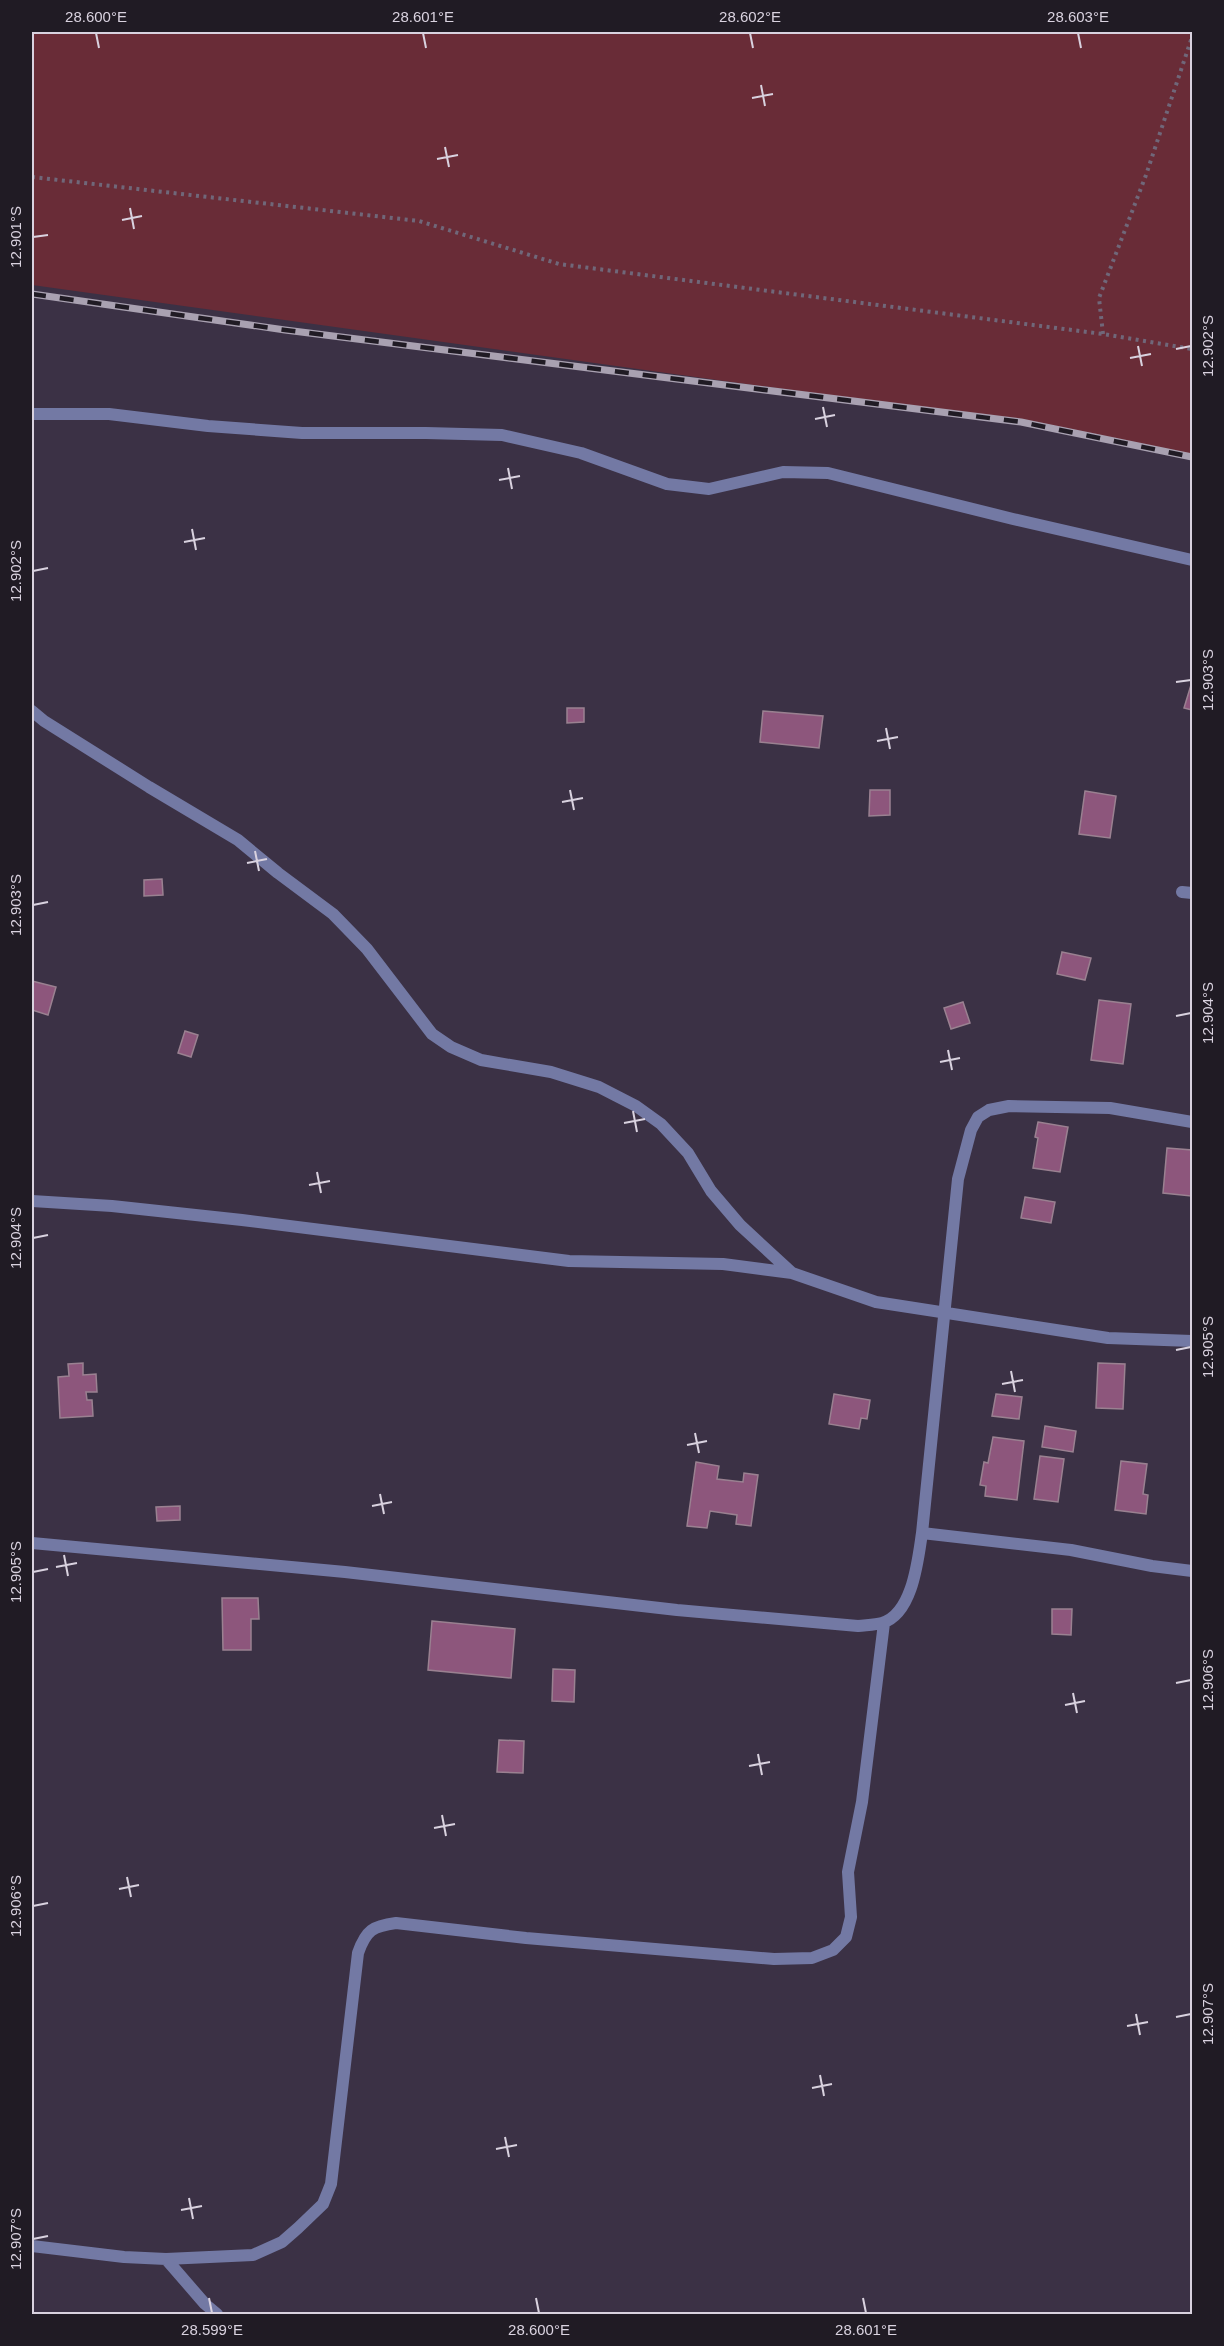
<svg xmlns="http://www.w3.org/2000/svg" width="1224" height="2346" viewBox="0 0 1224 2346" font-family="Arial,sans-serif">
<rect width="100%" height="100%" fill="#3b3145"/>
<path fill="#692c37" d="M 32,32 L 1192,32 L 1192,457 L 1021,422 L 32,285 Z"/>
<path fill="#8d567c" stroke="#9a8191" stroke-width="1.5" d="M 1191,685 L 1192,686 L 1192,710 L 1184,708 Z
M 567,708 L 584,708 L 584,722 L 567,723 Z
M 763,711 L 823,716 L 819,748 L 760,742 Z
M 870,790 L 890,790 L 890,815 L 869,816 Z
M 1085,791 L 1116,796 L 1110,838 L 1079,834 Z
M 162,879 L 163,895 L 144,896 L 144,880 Z
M 1062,952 L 1091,958 L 1085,980 L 1057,974 Z
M 32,981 L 56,987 L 48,1015 L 32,1010 Z
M 1099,1000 L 1131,1004 L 1123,1064 L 1091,1060 Z
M 963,1002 L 970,1023 L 951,1029 L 944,1008 Z
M 185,1031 L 198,1035 L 191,1057 L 178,1053 Z
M 1038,1122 L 1068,1127 L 1060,1172 L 1033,1168 L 1038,1138 L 1035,1137 Z
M 1167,1148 L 1192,1150 L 1191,1196 L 1163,1193 Z
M 1025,1197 L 1055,1202 L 1051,1223 L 1021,1218 Z
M 83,1363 L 83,1375 L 96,1374 L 97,1392 L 86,1392 L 87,1400 L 92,1400 L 93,1416 L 60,1418 L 58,1377 L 69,1376 L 68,1364 Z
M 1098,1363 L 1125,1364 L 1123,1409 L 1096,1408 Z
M 834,1394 L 870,1400 L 867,1419 L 861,1418 L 859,1429 L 829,1424 Z
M 996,1394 L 1022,1397 L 1019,1419 L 992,1416 Z
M 1045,1426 L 1076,1431 L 1073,1452 L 1042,1447 Z
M 993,1437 L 1024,1441 L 1017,1500 L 985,1496 L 986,1486 L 980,1485 L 984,1462 L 988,1463 Z
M 1040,1456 L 1064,1459 L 1058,1502 L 1034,1499 Z
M 1121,1461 L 1147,1464 L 1143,1494 L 1148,1495 L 1146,1514 L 1115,1510 Z
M 696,1462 L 719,1466 L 717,1479 L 743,1482 L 744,1473 L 758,1475 L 751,1526 L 736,1524 L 737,1515 L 710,1511 L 707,1528 L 687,1526 Z
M 180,1506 L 180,1520 L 157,1521 L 156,1507 Z
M 222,1598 L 258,1598 L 259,1619 L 251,1619 L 251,1650 L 223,1650 Z
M 1052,1609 L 1072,1609 L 1071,1635 L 1052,1634 Z
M 432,1621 L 515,1629 L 511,1678 L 428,1670 Z
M 553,1669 L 575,1670 L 574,1702 L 552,1701 Z
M 499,1740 L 524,1741 L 523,1773 L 497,1772 Z"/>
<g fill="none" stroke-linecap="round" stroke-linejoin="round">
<path stroke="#706779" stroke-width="4" stroke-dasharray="3 4.5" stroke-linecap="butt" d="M 32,177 L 419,221 L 559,264 L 1103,334 L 1192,349
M 1103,334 L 1099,298 L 1146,175 L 1192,37"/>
<path stroke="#7379a4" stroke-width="12" d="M 32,414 L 109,414 L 208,426 L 302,433 L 426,433 L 502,435 L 581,453 L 667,484 L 709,489 L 783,472 L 828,473 L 1013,519 L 1192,560
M 32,711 L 44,721 L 149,787 L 238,840 L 278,873 L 333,914 L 367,949 L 432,1034 L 451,1047 L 481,1060 L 551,1072 L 599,1087 L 636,1106 L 661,1124 L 688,1153 L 711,1191 L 740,1225 L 792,1273
M 1182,892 L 1192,893
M 32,1201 L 112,1206 L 242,1220 L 569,1261 L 723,1264 L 792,1273 L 876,1302 L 1108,1338 L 1192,1341
M 922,1533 L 1071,1550 L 1152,1566 L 1192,1571
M 32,1543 L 345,1572 L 677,1610 L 858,1626 C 866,1625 875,1625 882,1623 C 913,1614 918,1559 922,1533 L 958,1179 L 971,1130 L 978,1117 L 989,1110 L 1009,1106 L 1110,1108 L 1192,1122
M 32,2246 L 124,2257 L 166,2259 L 253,2255 L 282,2242 L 298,2228 L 323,2204 L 331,2184 L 358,1953 C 366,1930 373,1926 396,1923 L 526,1938 L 774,1959 L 812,1958 L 833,1950 L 846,1937 L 851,1917 L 848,1872 L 862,1802 L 884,1623
M 166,2259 L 205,2304 L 217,2314"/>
<g stroke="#a9a1b1" stroke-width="7">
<path id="rail" d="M 32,294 L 285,330 L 1021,422 L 1192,457"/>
</g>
<use href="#rail" stroke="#201b24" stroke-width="4.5" stroke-dasharray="14" stroke-linecap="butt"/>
</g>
<path fill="none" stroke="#d9d2df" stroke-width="2" d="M 96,33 L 99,48M 423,33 L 426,48M 750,33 L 753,48M 1078,33 L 1081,48M 761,85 L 765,106M 752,98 L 773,94M 445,147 L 449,167M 437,159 L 458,155M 130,208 L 134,229M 122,220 L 142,216M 33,237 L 48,235M 1138,346 L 1142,366M 1176,349 L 1191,346M 1130,358 L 1151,354M 823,407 L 827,427M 815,419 L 835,415M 508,468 L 512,489M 499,480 L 520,476M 192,529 L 196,550M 184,542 L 205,538M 33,571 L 48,568M 1176,682 L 1191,680M 886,728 L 890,749M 877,741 L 898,737M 570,790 L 574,810M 562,802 L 583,798M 255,851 L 259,871M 247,863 L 267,859M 33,905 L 48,902M 1176,1016 L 1191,1013M 948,1050 L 952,1070M 940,1062 L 960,1058M 633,1111 L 637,1132M 624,1123 L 645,1119M 317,1172 L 321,1193M 309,1185 L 330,1181M 33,1238 L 48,1235M 1176,1350 L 1191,1347M 1011,1371 L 1015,1392M 1002,1384 L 1023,1380M 695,1433 L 699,1453M 687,1445 L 707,1441M 380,1494 L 384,1514M 372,1506 L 392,1502M 64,1555 L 68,1576M 56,1567 L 77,1563M 33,1572 L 48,1569M 1176,1683 L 1191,1680M 1073,1693 L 1077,1713M 1065,1705 L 1085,1701M 758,1754 L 762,1775M 749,1766 L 770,1762M 442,1815 L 446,1836M 434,1828 L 455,1824M 127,1877 L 131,1897M 119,1889 L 139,1885M 33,1906 L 48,1903M 1136,2014 L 1140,2035M 1176,2017 L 1191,2014M 1127,2026 L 1148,2022M 820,2075 L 824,2096M 812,2088 L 832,2084M 505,2137 L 509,2157M 496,2149 L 517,2145M 189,2198 L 193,2219M 181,2210 L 202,2206M 33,2239 L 48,2236M 209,2298 L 212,2313M 536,2298 L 539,2313M 863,2298 L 866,2313"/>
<rect width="1224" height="2346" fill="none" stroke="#201b24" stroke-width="66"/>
<rect x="33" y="33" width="1158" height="2280" fill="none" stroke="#d9d2df" stroke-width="2"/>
<g font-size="15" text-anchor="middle" fill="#d9d2df">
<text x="96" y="22">28.600°E</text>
<text x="423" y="22">28.601°E</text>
<text x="750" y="22">28.602°E</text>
<text x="1078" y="22">28.603°E</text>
<text transform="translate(16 237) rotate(-90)" y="5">12.901°S</text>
<text transform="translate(1208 346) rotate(-90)" y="5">12.902°S</text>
<text transform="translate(16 571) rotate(-90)" y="5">12.902°S</text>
<text transform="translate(1208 680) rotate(-90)" y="5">12.903°S</text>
<text transform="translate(16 905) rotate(-90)" y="5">12.903°S</text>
<text transform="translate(1208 1013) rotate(-90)" y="5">12.904°S</text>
<text transform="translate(16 1238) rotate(-90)" y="5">12.904°S</text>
<text transform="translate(1208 1347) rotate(-90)" y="5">12.905°S</text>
<text transform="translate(16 1572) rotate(-90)" y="5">12.905°S</text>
<text transform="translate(1208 1680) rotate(-90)" y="5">12.906°S</text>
<text transform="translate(16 1906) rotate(-90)" y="5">12.906°S</text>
<text transform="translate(1208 2014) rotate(-90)" y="5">12.907°S</text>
<text transform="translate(16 2239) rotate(-90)" y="5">12.907°S</text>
<text x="212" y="2335">28.599°E</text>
<text x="539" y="2335">28.600°E</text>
<text x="866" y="2335">28.601°E</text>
</g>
</svg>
